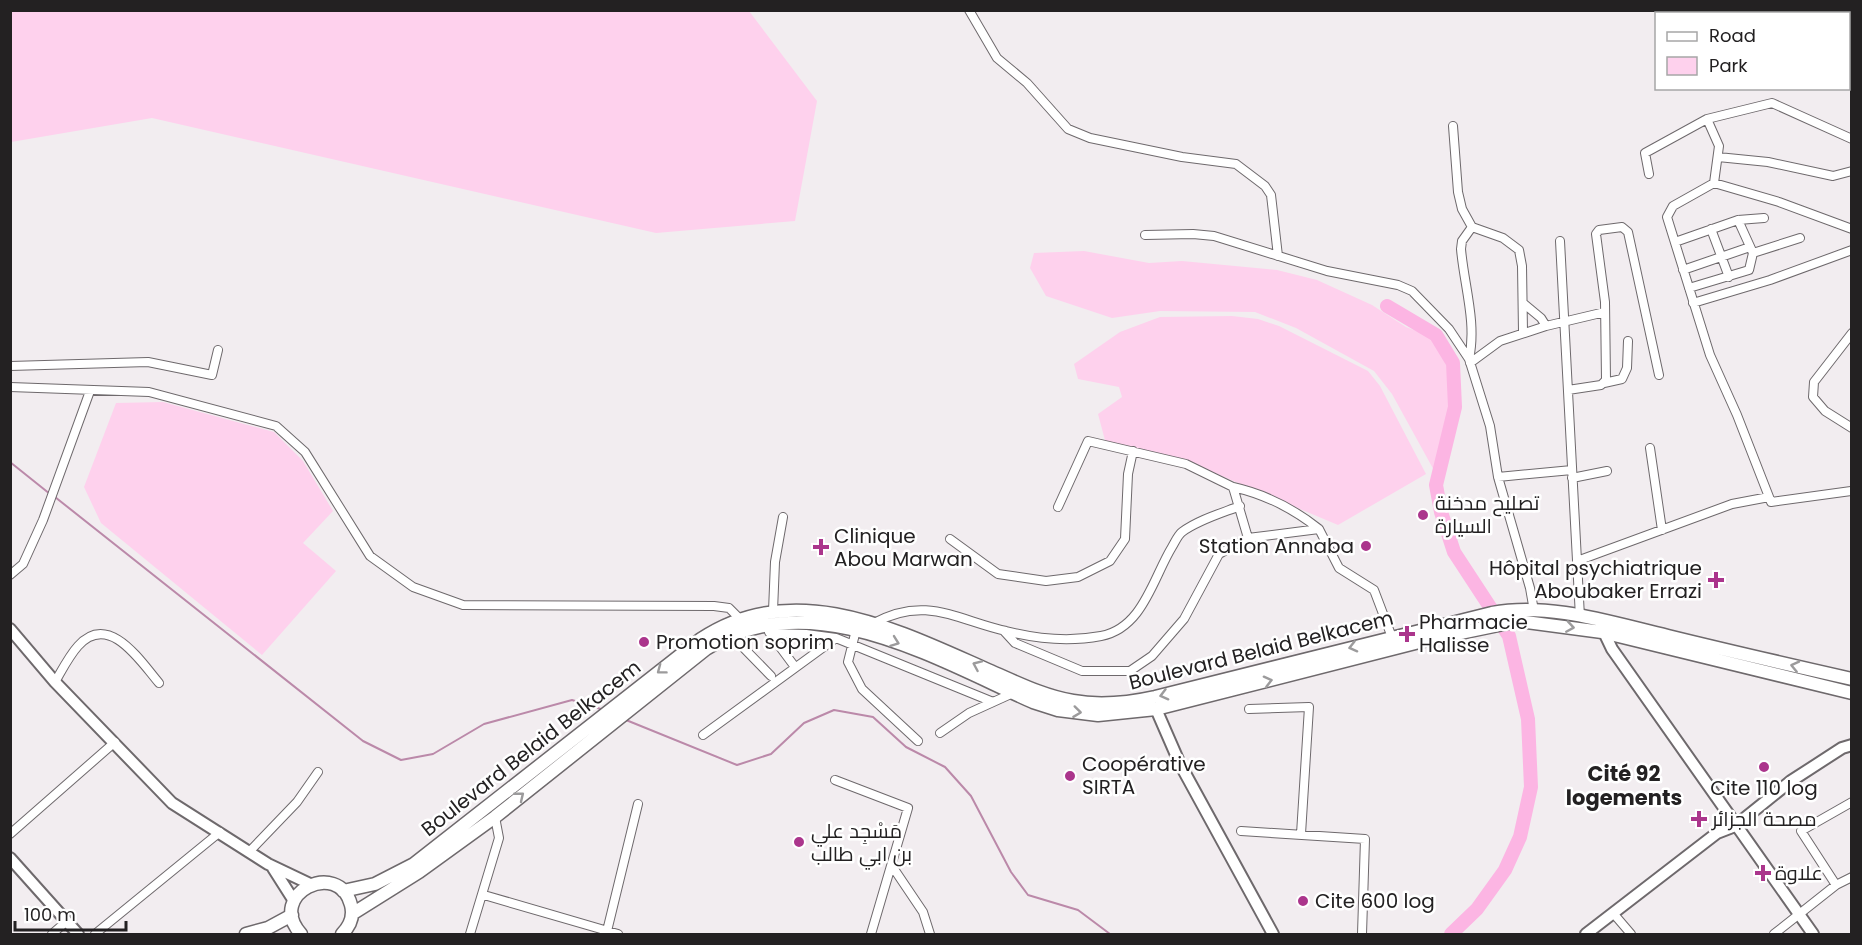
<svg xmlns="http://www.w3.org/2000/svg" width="1862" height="945" viewBox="0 0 1862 945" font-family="Poppins,Cairo,sans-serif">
<rect width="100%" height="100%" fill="#f2edf0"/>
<path fill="#fed1ed" d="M 11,10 L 749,11 L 817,101 L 795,221 L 656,233 L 152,118 L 11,142 Z
M 1084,251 L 1149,263 L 1182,261 L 1277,270 L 1317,280 L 1372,305 L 1406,327 L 1429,336 L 1438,344 L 1449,373 L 1451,406 L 1436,474 L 1392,394 L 1374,371 L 1296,328 L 1255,312 L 1160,311 L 1112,318 L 1046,296 L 1030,268 L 1034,253 Z
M 1232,316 L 1258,319 L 1279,326 L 1368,371 L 1380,386 L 1426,474 L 1338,525 L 1181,459 L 1106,444 L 1098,414 L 1122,397 L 1119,387 L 1078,379 L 1074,364 L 1120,332 L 1160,317 Z
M 163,402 L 274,432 L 303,461 L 333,511 L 303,543 L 336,571 L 262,655 L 101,523 L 84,487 L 116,403 Z"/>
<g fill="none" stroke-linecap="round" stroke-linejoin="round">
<path stroke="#bb89a9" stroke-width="2" d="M 10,462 L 50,494
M 55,497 L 363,741 L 401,760 L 433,754 L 484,724 L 572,700 L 604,710
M 626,720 L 737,765 L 771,754 L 804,723 L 834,710 L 873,717 L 906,747 L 945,767 L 971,796 L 1011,872 L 1028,895 L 1078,910 L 1110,934"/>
<path stroke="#fcb5e3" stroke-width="14" d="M 1387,306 L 1436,335 L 1453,363 L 1455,407 L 1436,485 L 1441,512 L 1454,552 L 1509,636 L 1528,719 L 1531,787 L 1520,837 L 1505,870 L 1477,909 L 1451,934"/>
<g stroke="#6e696c" stroke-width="10">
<path id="street" d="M 969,10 L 997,58 L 1027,83 L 1068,129 L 1090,138 L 1182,157 L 1236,164 L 1265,186 L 1271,195 L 1278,256
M 1453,126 L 1458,192 L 1462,209 L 1472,227 L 1462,241 L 1461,249 C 1464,285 1477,323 1469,359
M 1718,157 L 1768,162 L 1833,176 L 1852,171
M 1649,174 L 1645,153 L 1707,119
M 1714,183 L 1719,146 L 1707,119 L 1772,103 L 1852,139
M 1472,227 L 1503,238 L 1519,250 L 1522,266 L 1523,332
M 1711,229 L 1729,277
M 1145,235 L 1193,234 L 1214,236 L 1327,271 L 1398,285 L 1412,291 L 1449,329 L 1469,359 L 1490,426 L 1498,477 L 1530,588 L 1534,611
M 1560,241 L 1580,617
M 1675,242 L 1738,220 L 1764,218
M 1753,253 L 1800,238
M 1683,270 L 1750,247
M 1689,288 L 1749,270 L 1753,253 L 1738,220
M 1693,303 L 1770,280 L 1852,250
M 1546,326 L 1605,312
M 1852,333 L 1814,382 L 1813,397 L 1825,411 L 1852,428
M 1470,363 L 1500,341 L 1546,326 L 1541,318 L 1523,303
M 10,366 L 148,362 L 212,375 L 218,350
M 1604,383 L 1622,379 L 1627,368 L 1628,341
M 10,387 L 149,392 L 276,426 L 305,452 L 370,556 L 413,587 L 463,605 L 714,606 L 729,608 L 742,621
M 1568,390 L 1601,385 L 1606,380 L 1605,302 L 1596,234 L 1599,230 L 1622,227 L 1628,232 L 1659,375
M 1650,448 L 1662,530
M 1498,477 L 1572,470
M 1572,478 L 1607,471
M 1233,487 C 1264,494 1294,509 1319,529
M 1851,491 L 1771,502 L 1737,415 L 1710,355 L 1667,217 L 1673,206 L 1714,183 L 1779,202 L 1852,229
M 1058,507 L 1088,441 L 1186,464 L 1233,487 L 1248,538 L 1319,529 L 1339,568 L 1374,590 L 1393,640
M 950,539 L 998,574 L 1046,581 L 1078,577 L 1110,561 L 1125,539 L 1128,474 L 1133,451
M 1577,561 L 1732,504 L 1769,497
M 10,575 L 23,564 L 43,520 L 90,391
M 773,611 L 775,562 L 783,517
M 874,623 C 926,595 957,620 1006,631 C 1037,639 1069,642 1101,636 C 1143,628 1153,578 1172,547 C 1175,542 1178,535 1182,532 C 1198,520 1222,513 1240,506
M 856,630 L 848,662 L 862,689 L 918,741
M 1004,631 L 1015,643 L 1082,671 L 1130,671 L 1152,656 L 1184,619 L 1219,554 L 1248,538
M 769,632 L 795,667
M 770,633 L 806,634 L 836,638
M 730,634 L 771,676
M 55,682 C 62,670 69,656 78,646 C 109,611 141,662 159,683
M 1249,709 L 1309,707 L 1301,834
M 940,733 L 969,713 L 1013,693
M 703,735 L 836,638 L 993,702
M 835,780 L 908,808 L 871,934
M 1241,831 L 1365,839 L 1362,934
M 10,834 L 115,742
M 250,851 L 297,802 L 318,772
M 892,866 L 923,912 L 930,934
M 1836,885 L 1801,831 L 1852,802
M 484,895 L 618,934
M 1613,913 L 1631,934
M 607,931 L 638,804
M 52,934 L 67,921
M 95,934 L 220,832
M 470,934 L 499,838 L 495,817
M 1774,934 L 1836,885 L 1852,877"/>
</g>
<g stroke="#6e696c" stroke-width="14">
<path id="secondary" d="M 1601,626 L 1612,649 L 1813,934
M 10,629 L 55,682 L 172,803 L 268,864 L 310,884
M 1156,709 L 1180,764 L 1273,934
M 10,858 L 78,934
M 273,868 L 294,901
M 1586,934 L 1717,833 L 1735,826 L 1791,781 L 1842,748 L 1852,745"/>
</g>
<g stroke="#6e696c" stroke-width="15">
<path id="primary" d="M 343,891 L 375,884 L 414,864 L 701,639 C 794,577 897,630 988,670 C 1016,682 1043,696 1073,701 C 1101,706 1128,703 1155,697 L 1492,613 C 1549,602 1612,623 1668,636 C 1729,651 1790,665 1852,679
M 352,914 L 419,872 L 495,817 L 706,649 C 809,582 936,659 1033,702 L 1058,710 L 1098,715 L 1156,709 L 1431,639 L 1518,621 L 1602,632 L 1852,693
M 246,934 L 268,928 L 292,915
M 301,934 C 265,894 339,858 351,905 C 354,916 350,926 342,934"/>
</g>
<use href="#street" stroke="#fff" stroke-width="8"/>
<use href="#secondary" stroke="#fff" stroke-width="10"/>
<use href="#primary" stroke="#fff" stroke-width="12"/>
</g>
<defs><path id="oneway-chevron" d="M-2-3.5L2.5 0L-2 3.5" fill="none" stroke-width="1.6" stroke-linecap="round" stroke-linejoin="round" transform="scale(1.5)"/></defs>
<g stroke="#9c9b9c">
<use href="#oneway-chevron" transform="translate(1570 627) rotate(9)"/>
<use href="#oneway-chevron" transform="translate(895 642) rotate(20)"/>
<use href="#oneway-chevron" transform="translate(1353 647) rotate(166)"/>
<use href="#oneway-chevron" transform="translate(977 665) rotate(-156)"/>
<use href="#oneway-chevron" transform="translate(1795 666) rotate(-167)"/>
<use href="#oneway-chevron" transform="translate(661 670) rotate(143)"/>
<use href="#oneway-chevron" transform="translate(1268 681) rotate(-14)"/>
<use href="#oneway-chevron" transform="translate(1164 695) rotate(165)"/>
<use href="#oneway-chevron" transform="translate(1077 712) rotate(7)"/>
<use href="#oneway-chevron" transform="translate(520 796) rotate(-39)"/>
</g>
<g fill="#ab358c" stroke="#fff" stroke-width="2">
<circle cx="1423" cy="515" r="6"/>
<circle cx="1366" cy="546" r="6"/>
<path d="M818 538h6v6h6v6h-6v6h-6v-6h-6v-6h6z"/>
<path d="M1713 571h6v6h6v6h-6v6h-6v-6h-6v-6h6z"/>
<path d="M1404 625h6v6h6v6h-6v6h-6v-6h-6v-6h6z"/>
<circle cx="644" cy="642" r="6"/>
<circle cx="1764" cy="767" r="6"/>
<circle cx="1070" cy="776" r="6"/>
<path d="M1696 810h6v6h6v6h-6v6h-6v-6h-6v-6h6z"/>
<circle cx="799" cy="842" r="6"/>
<path d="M1760 864h6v6h6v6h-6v6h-6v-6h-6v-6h6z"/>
<circle cx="1303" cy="901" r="6"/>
</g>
<g text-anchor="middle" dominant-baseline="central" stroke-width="5" stroke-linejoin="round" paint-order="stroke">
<g font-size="20" fill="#232122" stroke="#fff" text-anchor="start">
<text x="1435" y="503">تصليح مدخنة<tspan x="1435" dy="23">السيارة</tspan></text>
<text x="834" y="536">Clinique<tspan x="834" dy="23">Abou Marwan</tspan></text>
<text x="1354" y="546" text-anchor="end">Station Annaba</text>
<text x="1702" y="568" text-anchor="end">Hôpital psychiatrique<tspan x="1702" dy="23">Aboubaker Errazi</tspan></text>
<text x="1419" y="622">Pharmacie<tspan x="1419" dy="23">Halisse</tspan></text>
<text x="656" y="642">Promotion soprim</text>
<text x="1082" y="764">Coopérative<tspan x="1082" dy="23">SIRTA</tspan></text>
<text x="1764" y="788" text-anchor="middle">Cite 110 log</text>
<text x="1712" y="819">مصحة الجزائر</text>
<text x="811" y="831">مَسْجِد علي<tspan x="811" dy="23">بن ابي طالب</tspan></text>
<text x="1775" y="873">علاوة</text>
<text x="1315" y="901">Cite 600 log</text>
</g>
<g font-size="20" fill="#232122" stroke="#fff">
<text transform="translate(1261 650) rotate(-14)">Boulevard Belaid Belkacem</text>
<text transform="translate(531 748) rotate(-38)">Boulevard Belaid Belkacem</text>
</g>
<g font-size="21" font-weight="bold" fill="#232122" stroke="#fff">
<text x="1624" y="773">Cité 92<tspan x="1624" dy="24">logements</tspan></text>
</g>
</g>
<rect width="1862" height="945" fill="none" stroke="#232122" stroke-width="24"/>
<rect x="1655" y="12" width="195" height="78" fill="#ffffff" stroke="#a7a6a7" stroke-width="1.5"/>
<rect x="1667" y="32" width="30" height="9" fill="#ffffff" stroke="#a7a6a7" stroke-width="1.5"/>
<text x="1709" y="42" font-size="18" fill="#232122">Road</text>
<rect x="1667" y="57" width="30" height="18" fill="#fed1ed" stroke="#a7a6a7" stroke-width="1.5"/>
<text x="1709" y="72" font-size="18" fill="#232122">Park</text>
<path d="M15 921v9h111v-9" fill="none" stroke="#232122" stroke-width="3"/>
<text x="24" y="921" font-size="18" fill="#232122" stroke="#ffffff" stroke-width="4.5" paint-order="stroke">100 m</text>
</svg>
